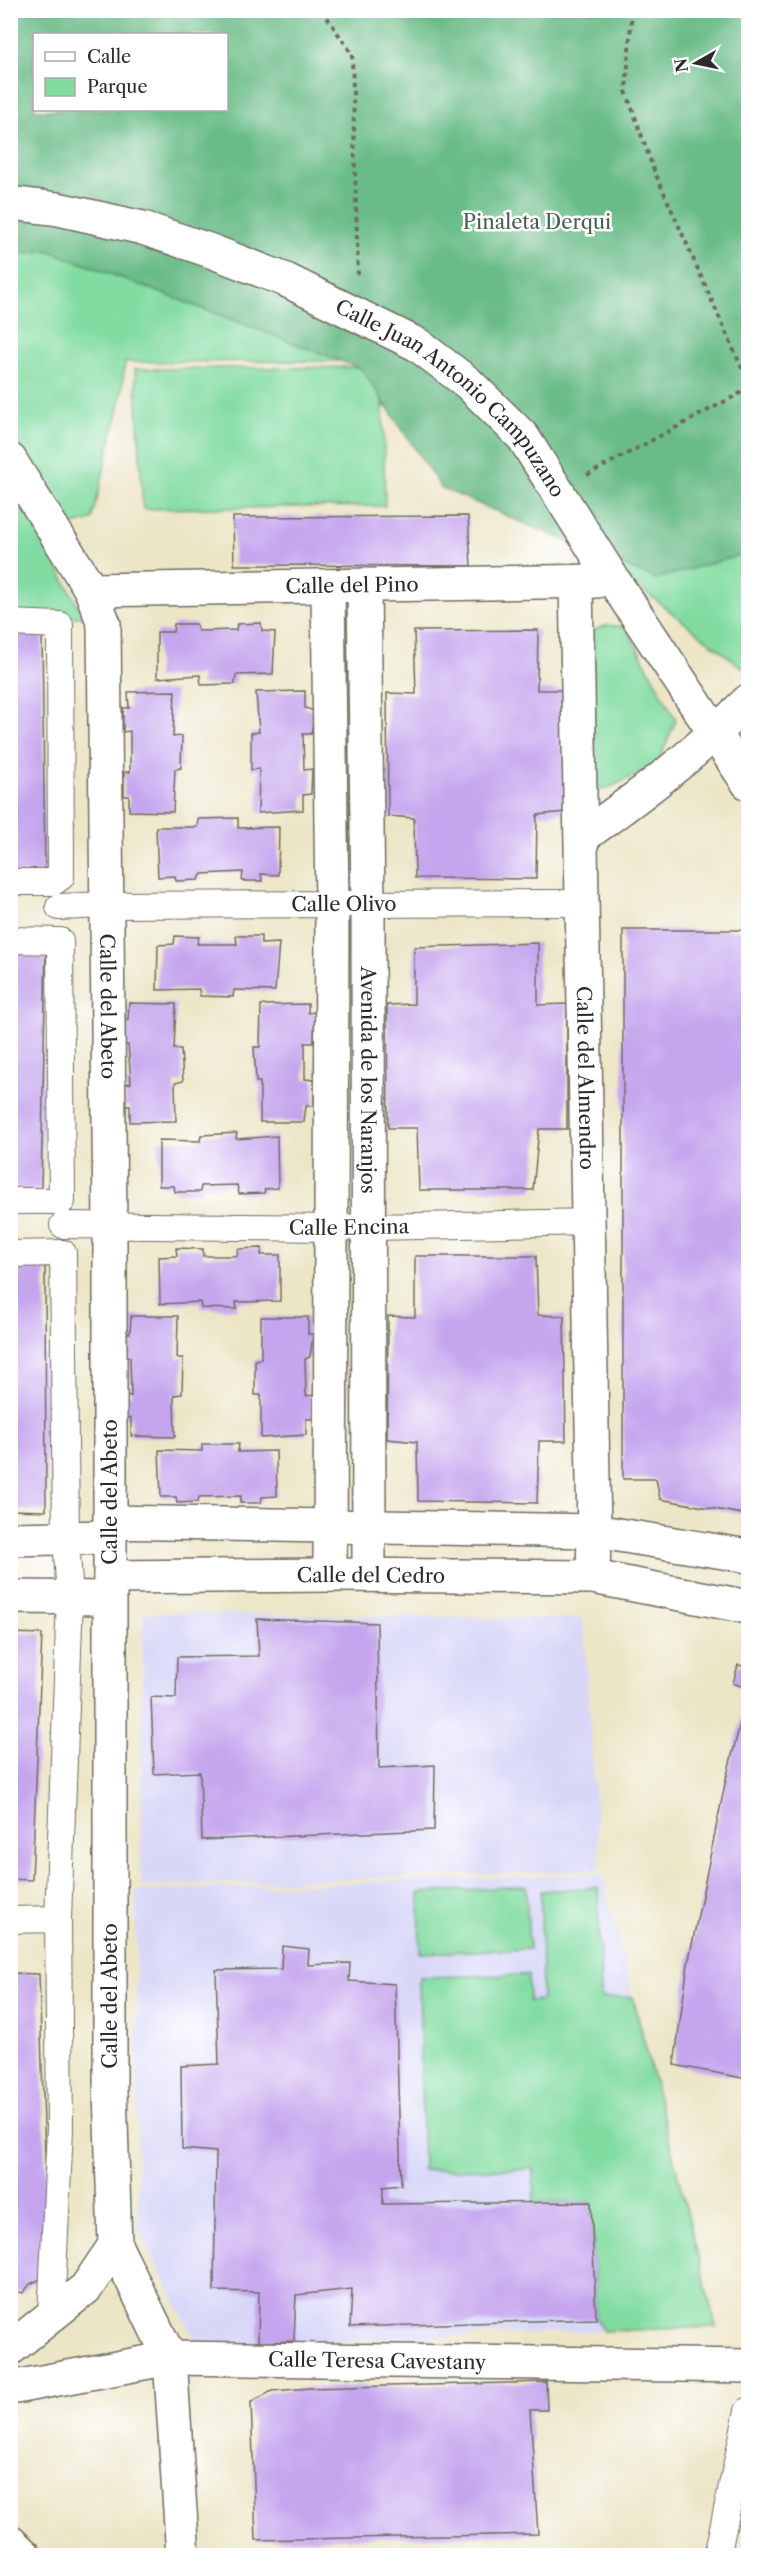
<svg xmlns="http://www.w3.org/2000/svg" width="759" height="2566" viewBox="0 0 759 2566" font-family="'Libre Caslon Text',serif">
<rect width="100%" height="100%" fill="#fff"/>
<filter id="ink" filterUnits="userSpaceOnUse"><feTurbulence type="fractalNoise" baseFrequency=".0167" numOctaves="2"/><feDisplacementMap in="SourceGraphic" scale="12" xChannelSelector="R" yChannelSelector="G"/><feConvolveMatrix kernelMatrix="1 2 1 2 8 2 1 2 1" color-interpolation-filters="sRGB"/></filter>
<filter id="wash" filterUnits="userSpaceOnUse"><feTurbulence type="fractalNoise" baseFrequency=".008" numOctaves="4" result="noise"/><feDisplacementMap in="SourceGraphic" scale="24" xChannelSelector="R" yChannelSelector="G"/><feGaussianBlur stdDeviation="1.35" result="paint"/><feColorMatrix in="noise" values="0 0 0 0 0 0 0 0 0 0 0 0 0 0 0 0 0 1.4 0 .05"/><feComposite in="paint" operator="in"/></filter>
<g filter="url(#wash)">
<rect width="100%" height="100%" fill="#ece5c6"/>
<path fill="#d8d7f8" d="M 143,1613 L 583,1619 L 600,1870 L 141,1886 Z
M 602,1874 L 716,2327 L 198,2345 L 138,2229 L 136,1891 Z"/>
<path fill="#82dca1" stroke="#568466" stroke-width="1.5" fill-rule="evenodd" d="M 11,11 L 748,11 L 748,665 L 743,668 L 530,502 L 383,405 L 385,506 L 143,509 L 135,369 L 377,367 L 366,359 L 343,361 L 125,362 L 121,398 L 92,520 L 40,534 L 84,617 L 11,615 ZM 34,34 L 226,34 L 226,110 L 34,110 ZM 377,367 L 391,376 L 383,403 L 382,402 Z
M 608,625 L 626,627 L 676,720 L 657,765 L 604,790 L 593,781 L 594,630 Z
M 526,1886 L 529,1949 L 420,1953 L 419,1893 Z
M 598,1887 L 601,1998 L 633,1997 L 716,2327 L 604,2331 L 596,2319 L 591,2202 L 534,2202 L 533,2169 L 423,2170 L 419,1977 L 528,1975 L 529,2001 L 542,2000 L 541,1891 Z"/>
<path fill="#69bc87" stroke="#4a7459" stroke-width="1.5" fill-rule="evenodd" d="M 11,11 L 748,11 L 748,553 L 656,579 L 441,488 L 362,369 L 47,250 L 11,256 ZM 34,34 L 226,34 L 226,110 L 34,110 Z"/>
<g id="blocks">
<path fill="#c5a5ee" d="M 468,516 L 471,566 L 234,565 L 233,517 Z
M 261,623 L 262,631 L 275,632 L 273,674 L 236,675 L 235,684 L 201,685 L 200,675 L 157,678 L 157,632 L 173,632 L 174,624 L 196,624 L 198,631 L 236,630 L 237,624 Z
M 538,630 L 537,690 L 563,690 L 565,812 L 537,815 L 536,879 L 415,878 L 414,818 L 388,816 L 387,693 L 416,694 L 414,631 Z
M 10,631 L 42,632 L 45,875 L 10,874 Z
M 175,691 L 173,737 L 182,736 L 181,768 L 175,769 L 173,812 L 129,811 L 129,796 L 124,796 L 124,772 L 130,772 L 130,731 L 123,732 L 123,708 L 129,708 L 128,692 Z
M 305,691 L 305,708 L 315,711 L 311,734 L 303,734 L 304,770 L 312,769 L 311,794 L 303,795 L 303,810 L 258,813 L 259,769 L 251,770 L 251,733 L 259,732 L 256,692 Z
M 238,818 L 238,828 L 279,827 L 278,875 L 261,874 L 262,881 L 242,881 L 243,872 L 202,874 L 198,880 L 176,881 L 175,876 L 158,877 L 156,827 L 197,827 L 198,819 Z
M 623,930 L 748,930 L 748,1515 L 660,1499 L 656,1479 L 623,1479 Z
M 175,936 L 199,937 L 197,944 L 237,944 L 236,936 L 261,936 L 261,944 L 279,943 L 275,991 L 234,990 L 233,997 L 200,996 L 199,989 L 157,990 L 158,945 L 174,944 Z
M 538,943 L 538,1005 L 567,1004 L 567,1129 L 539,1129 L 533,1190 L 419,1190 L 417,1128 L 388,1128 L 387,1005 L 414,1004 L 414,947 Z
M 10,948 L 46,948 L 41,1190 L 10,1191 Z
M 129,1003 L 176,1004 L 174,1049 L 181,1049 L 183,1081 L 175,1083 L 176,1121 L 130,1122 L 130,1106 L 125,1106 L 125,1084 L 131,1083 L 128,1045 L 123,1045 L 123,1021 L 128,1019 Z
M 308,1004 L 308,1013 L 315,1012 L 314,1043 L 305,1043 L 305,1079 L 314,1080 L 314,1106 L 306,1106 L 304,1122 L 260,1122 L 260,1082 L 256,1082 L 254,1047 L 260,1047 L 261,1005 Z
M 237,1133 L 236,1139 L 277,1136 L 278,1188 L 265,1189 L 264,1193 L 239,1194 L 237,1185 L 201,1186 L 200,1192 L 175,1192 L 174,1186 L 159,1186 L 159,1140 L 200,1141 L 201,1135 Z
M 176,1248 L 203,1249 L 203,1256 L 237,1256 L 238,1249 L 262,1248 L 261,1255 L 280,1255 L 280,1301 L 236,1302 L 237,1309 L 201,1308 L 200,1302 L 160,1304 L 159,1257 L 177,1256 Z
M 415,1256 L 536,1256 L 538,1315 L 564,1316 L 566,1441 L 539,1441 L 537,1503 L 418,1501 L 417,1442 L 387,1439 L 388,1316 L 415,1317 Z
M 10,1265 L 45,1266 L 46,1511 L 10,1510 Z
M 131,1316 L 178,1316 L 177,1358 L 183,1358 L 182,1394 L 174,1395 L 175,1437 L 131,1436 L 131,1418 L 125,1418 L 125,1395 L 131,1396 L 130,1357 L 125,1358 L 124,1333 L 130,1333 Z
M 261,1317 L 308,1317 L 308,1334 L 313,1334 L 310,1357 L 305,1359 L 306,1396 L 314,1395 L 314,1419 L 306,1419 L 306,1435 L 261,1438 L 261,1395 L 255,1395 L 255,1360 L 261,1359 Z
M 202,1444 L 239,1444 L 238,1452 L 276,1451 L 277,1496 L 262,1497 L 261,1503 L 240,1503 L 241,1496 L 199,1497 L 198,1502 L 177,1503 L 176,1497 L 161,1497 L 159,1450 L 202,1451 Z
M 257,1619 L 377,1623 L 379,1768 L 435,1765 L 434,1830 L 202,1840 L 200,1772 L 154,1774 L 151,1697 L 176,1698 L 177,1657 L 259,1656 Z
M 10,1633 L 42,1634 L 32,1880 L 10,1879 Z
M 738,1665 L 748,1667 L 748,1689 L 733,1683 Z
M 748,1693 L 748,2079 L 674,2065 L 688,1964 L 726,1779 Z
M 282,1946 L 309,1949 L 308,1965 L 350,1963 L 349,1981 L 395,1984 L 401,2185 L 383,2187 L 383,2204 L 591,2202 L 596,2319 L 350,2327 L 352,2289 L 296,2295 L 294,2341 L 258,2343 L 259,2292 L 214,2291 L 216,2152 L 182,2149 L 181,2066 L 219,2064 L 216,1970 L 281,1969 Z
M 10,1973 L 39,1974 L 49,2275 L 30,2284 L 23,2293 L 10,2290 Z
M 546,2382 L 547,2410 L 530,2410 L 538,2534 L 256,2540 L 251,2402 L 272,2391 L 310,2388 Z"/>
</g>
</g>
<g filter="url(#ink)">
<use href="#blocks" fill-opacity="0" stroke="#6f6c61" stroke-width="1.5"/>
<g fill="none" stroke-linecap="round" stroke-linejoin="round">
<g stroke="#6f6c61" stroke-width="28">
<g id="pedestrian">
<path d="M 10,623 L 60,625 L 61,877 L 54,882 L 10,882"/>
<path id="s1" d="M 59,907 L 105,905 L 583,903"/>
<path d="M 10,940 L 60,941 L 62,1201 L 10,1201"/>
<path id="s2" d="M 63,1225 L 330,1228 L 589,1222"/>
<path d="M 10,1254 L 63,1253 L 66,1538 L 70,1598 L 58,1919"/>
<path d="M 10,1920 L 58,1919 L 60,2129 L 51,2316"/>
<path d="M 717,2556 L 748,2411"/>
</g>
</g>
<g stroke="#6f6c61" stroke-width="36">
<g id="minor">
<path id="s3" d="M 10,203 L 58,209 L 143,228 L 211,251 L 286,280 L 418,345 L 468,383 L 523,437 L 614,581 L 748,783"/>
<path id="s4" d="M 10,460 L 91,590 L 104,624 L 110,1226 L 110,1522"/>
<path id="s5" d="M 576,582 L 594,1531 L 593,1577"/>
<path id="s6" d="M 364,585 L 368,905 L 369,1575"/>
<path d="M 328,586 L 332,905 L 330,1575"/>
<path id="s7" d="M 91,590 L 597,581"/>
<path d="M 582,837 C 641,795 697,753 748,701"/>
<path d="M 10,1539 L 110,1537"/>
<path d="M 10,1597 L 109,1598"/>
<path id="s8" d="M 10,2388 L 170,2358 L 748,2366"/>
</g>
</g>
<g stroke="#6f6c61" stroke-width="36">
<g id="tertiary">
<path id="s9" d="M 110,1577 L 330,1575 L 593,1577 L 748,1607"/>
<path d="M 115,2245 L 170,2358 L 183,2556"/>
<path d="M 10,2349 L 86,2288 L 115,2245 L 110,2091 L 110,1522 L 594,1531 L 748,1556"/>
<path d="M 10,2542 L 25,2556"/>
</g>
</g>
<path stroke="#6f6c61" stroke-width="4" stroke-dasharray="4.5 4.5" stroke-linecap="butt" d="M 322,10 L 352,54 L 358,276
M 632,10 L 626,91 L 653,168 L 748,382
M 587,475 L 748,389"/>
<use href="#pedestrian" stroke="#fff" stroke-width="26"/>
<use href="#minor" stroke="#fff" stroke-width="33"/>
<use href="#tertiary" stroke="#fff" stroke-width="33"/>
</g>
</g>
<g text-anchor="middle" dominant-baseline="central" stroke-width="5" stroke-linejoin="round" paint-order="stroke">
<g font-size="20" fill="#45604e" stroke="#fff">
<text x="537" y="222">Pinaleta Derqui</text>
</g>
<g font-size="20" fill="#2b2b2b" stroke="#fff">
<text stroke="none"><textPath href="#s3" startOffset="494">Calle Juan Antonio Campuzano</textPath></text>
<text stroke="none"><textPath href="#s7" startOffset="261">Calle del Pino</textPath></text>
<text stroke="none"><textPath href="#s1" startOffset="285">Calle Olivo</textPath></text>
<text stroke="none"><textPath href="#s4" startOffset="572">Calle del Abeto</textPath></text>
<text stroke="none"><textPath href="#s5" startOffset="496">Calle del Almendro</textPath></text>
<text stroke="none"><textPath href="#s6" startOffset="495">Avenida de los Naranjos</textPath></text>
<text stroke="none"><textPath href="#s2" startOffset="286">Calle Encina</textPath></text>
<text transform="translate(110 1492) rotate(-90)">Calle del Abeto</text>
<text stroke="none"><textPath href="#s9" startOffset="261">Calle del Cedro</textPath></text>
<text transform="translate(110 1996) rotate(-90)">Calle del Abeto</text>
<text stroke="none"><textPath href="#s8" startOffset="370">Calle Teresa Cavestany</textPath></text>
</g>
</g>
<rect width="759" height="2566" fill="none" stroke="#fff" stroke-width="36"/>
<rect x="33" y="33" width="195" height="78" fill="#ffffff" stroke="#aaaaaa" stroke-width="1.5"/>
<rect x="45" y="52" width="30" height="9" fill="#ffffff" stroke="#aaaaaa" stroke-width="1.5"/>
<text x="87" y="63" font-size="18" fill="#2b2b2b">Calle</text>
<rect x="45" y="78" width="30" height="18" fill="#82dca1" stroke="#aaaaaa" stroke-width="1.5"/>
<text x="87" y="93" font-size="18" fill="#2b2b2b">Parque</text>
<g transform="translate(696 63) rotate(261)" stroke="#ffffff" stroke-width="4.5" paint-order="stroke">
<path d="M0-4.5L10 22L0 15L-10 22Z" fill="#2b2b2b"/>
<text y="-9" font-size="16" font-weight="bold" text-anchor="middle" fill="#2b2b2b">N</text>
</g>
</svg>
